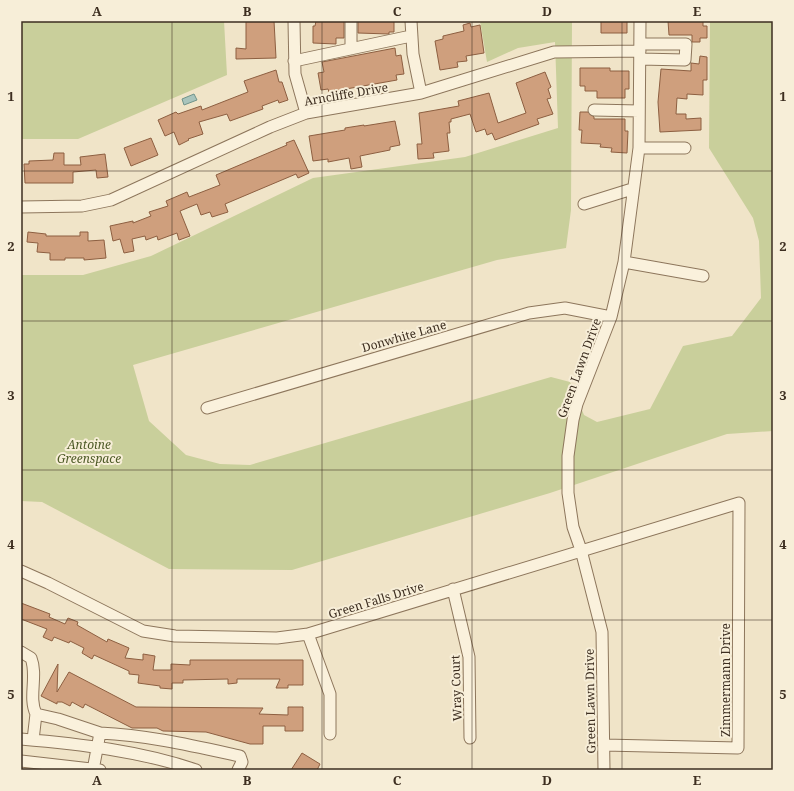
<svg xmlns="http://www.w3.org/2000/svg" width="794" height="791" viewBox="0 0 794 791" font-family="'Noto Serif',serif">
<rect width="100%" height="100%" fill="#f0e4c8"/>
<path fill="#c9cf9b" d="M 21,21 L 224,21 L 227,75 L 78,139 L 21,139 Z
M 480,21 L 572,21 L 571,210 L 566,248 L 497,260 L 133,365 L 149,421 L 186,455 L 220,464 L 250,465 L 551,377 L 570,382 L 584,415 L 597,422 L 650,409 L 683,346 L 732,336 L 761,298 L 759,241 L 753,218 L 709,148 L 710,21 L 773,21 L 773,431 L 727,434 L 550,493 L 292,570 L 169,569 L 42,502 L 21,501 L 22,275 L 83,275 L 151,256 L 313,178 L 465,157 L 558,128 L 555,42 L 518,48 L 487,62 Z"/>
<path fill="#a9c4bc" stroke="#6f938a" d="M 194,94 L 197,100 L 184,105 L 182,99 Z"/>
<path fill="#cf9f7d" stroke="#8d5f41" d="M 246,21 L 274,21 L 276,58 L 236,59 L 236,48 L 246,49 Z
M 316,21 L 344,21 L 344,38 L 336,38 L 336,44 L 313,43 L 313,26 L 315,26 Z
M 358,21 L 394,21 L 394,32 L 389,32 L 389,34 L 358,33 Z
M 601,21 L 627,21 L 627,33 L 601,33 Z
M 668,21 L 703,21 L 703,26 L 707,26 L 707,38 L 700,38 L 700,42 L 692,42 L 692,35 L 669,35 Z
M 470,23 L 471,27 L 480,25 L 484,53 L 466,56 L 467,61 L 457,62 L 458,67 L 440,70 L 435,41 L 443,39 L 443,36 L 464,31 L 463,25 Z
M 395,48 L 396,56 L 401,55 L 404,74 L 396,75 L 397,80 L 329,92 L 328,89 L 321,90 L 318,73 L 324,72 L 322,62 Z
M 700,56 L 707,57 L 707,80 L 703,80 L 703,95 L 687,94 L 687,99 L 677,98 L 676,114 L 686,114 L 686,119 L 701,118 L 701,130 L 660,132 L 658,102 L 661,69 L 691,71 L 691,63 L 699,64 Z
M 580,68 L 610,68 L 610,71 L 629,71 L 629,89 L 625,89 L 625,98 L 597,98 L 597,91 L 585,91 L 585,86 L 580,86 Z
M 276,70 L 279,82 L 282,82 L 288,100 L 279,103 L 278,100 L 262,106 L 263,109 L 230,121 L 227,114 L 199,122 L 203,134 L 188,139 L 189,140 L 179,145 L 174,132 L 165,136 L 158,120 L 176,112 L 178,114 L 201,106 L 202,110 L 248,92 L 244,81 Z
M 545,72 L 551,87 L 548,89 L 551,98 L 547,99 L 553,114 L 537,119 L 539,124 L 495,140 L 492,133 L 487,135 L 485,129 L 476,132 L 470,114 L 451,119 L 451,122 L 449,122 L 450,133 L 447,133 L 449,151 L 433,153 L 434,158 L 418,159 L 417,144 L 422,144 L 419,113 L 459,106 L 458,101 L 489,93 L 498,123 L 526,113 L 516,83 Z
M 580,112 L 588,112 L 594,117 L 594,119 L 625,119 L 625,131 L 628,131 L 627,153 L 611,152 L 612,148 L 600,147 L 601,144 L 581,143 L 582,130 L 579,130 Z
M 395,121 L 400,145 L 390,147 L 390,150 L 360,156 L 362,167 L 351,169 L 349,158 L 328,162 L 328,159 L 313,161 L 309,136 L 345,130 L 345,128 L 364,125 L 364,126 Z
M 151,138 L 158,155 L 131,166 L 124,148 Z
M 294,140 L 309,173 L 298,178 L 296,174 L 225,204 L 228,212 L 212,217 L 210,212 L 201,215 L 197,204 L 180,211 L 190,236 L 179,240 L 177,233 L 158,240 L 157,236 L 146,240 L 145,236 L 132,239 L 134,251 L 124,253 L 120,239 L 113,241 L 110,226 L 133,221 L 133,223 L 151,216 L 149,212 L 168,206 L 166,201 L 187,192 L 189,197 L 220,185 L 216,175 L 287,145 L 286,143 Z
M 54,153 L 64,153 L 64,165 L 81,165 L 80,157 L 105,154 L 108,177 L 97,178 L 96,170 L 73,172 L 73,183 L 25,183 L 24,164 L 29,164 L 29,161 L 53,160 Z
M 28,232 L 46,234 L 46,236 L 80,236 L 80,232 L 88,232 L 88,241 L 104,240 L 106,258 L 84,260 L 84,258 L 65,258 L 65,260 L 50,260 L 50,253 L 37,252 L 38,243 L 27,242 Z
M 21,603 L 50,614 L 49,617 L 65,624 L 68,618 L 78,622 L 77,625 L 107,642 L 108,639 L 129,648 L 125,658 L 143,660 L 143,654 L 155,656 L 153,670 L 171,670 L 171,664 L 190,665 L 190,660 L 303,660 L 303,685 L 288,685 L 288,688 L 276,688 L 280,679 L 237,679 L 237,683 L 228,684 L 228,679 L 183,680 L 183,683 L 172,683 L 172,689 L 160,688 L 160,686 L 138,683 L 139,675 L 129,674 L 129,671 L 94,655 L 92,659 L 82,653 L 84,648 L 70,641 L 69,643 L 54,637 L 52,641 L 43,637 L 47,629 L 21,619 Z
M 58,664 L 57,692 L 69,672 L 136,707 L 263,708 L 259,714 L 288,715 L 288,707 L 303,707 L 303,731 L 285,731 L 285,726 L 263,726 L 263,744 L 250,744 L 206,732 L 163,731 L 157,728 L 132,728 L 85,704 L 83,708 L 72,702 L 70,706 L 62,702 L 57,702 L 57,704 L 41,696 Z
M 302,753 L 320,764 L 317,770 L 291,770 Z"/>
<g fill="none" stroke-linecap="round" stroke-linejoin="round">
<g stroke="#8d765c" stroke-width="13">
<path id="minor" d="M 294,21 L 295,74 L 306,113
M 411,21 L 413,54 L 421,93
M 640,44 L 686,44 L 685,60 L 640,59
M 351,49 L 351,21
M 294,61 L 411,36
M 594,110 L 639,111
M 639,148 L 685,148
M 584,204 L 632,189
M 21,207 L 82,206 L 111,200 L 270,127 L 306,113 L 421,93 L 554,52 L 640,51
M 624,262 L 703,276
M 207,408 L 529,313 L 565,308 L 611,317
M 21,571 L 48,583 L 143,631 L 175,636 L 277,638 L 308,634 L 739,503 L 738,748 L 604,745
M 453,589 L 469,657 L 470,738
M 308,634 L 330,694 L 330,734
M 21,652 L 31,658 C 38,676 28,697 36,714 L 58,719 L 100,733
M 21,739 C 80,744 140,751 196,770
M 33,740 L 36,714
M 21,761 L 100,770
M 93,770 L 100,733 C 147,735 194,746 240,756 L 242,762 L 238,770
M 604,770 L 602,632 L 581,550 L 573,527 L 568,493 L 568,456 L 573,420 L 577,404 L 611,317 L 624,262 L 639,148 L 640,21"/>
</g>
<use href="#minor" stroke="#faf1dc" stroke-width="11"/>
</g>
<path fill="none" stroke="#3d2e20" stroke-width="1" stroke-opacity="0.55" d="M 172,21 L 172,770M 322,21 L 322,770M 472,21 L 472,770M 622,21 L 622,770M 21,171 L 773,171M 21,321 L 773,321M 21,470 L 773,470M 21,620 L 773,620"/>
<g text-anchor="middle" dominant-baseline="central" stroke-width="4" stroke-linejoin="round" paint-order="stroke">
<g font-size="12" fill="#3d2e20" stroke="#f7eed8">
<text transform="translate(346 94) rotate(-10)">Arncliffe Drive</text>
<text transform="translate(404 336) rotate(-16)">Donwhite Lane</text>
<text transform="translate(579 368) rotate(-70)">Green Lawn Drive</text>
<text transform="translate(376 600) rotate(-17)">Green Falls Drive</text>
<text transform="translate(725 680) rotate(-90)">Zimmermann Drive</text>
<text transform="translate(456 688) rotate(-92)">Wray Court</text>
<text transform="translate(590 701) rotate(-91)">Green Lawn Drive</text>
</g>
<g font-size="12" font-style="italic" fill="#4d5a26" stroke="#f7eed8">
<text x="89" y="444">Antoine<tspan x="89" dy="14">Greenspace</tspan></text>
</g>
</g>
<rect width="794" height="791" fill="none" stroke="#f7eed8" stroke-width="44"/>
<rect x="22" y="22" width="750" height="747" fill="none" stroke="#3d2e20" stroke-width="1.5"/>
<g font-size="13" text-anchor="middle" font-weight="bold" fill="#3d2e20">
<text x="97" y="16">A</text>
<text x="247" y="16">B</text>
<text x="397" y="16">C</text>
<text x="547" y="16">D</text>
<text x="697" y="16">E</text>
<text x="11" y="101">1</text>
<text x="783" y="101">1</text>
<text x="11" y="251">2</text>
<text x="783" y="251">2</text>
<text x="11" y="400">3</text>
<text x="783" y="400">3</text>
<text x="11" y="549">4</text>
<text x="783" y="549">4</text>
<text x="11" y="699">5</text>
<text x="783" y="699">5</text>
<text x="97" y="785">A</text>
<text x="247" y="785">B</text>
<text x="397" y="785">C</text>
<text x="547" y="785">D</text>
<text x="697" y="785">E</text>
</g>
</svg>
